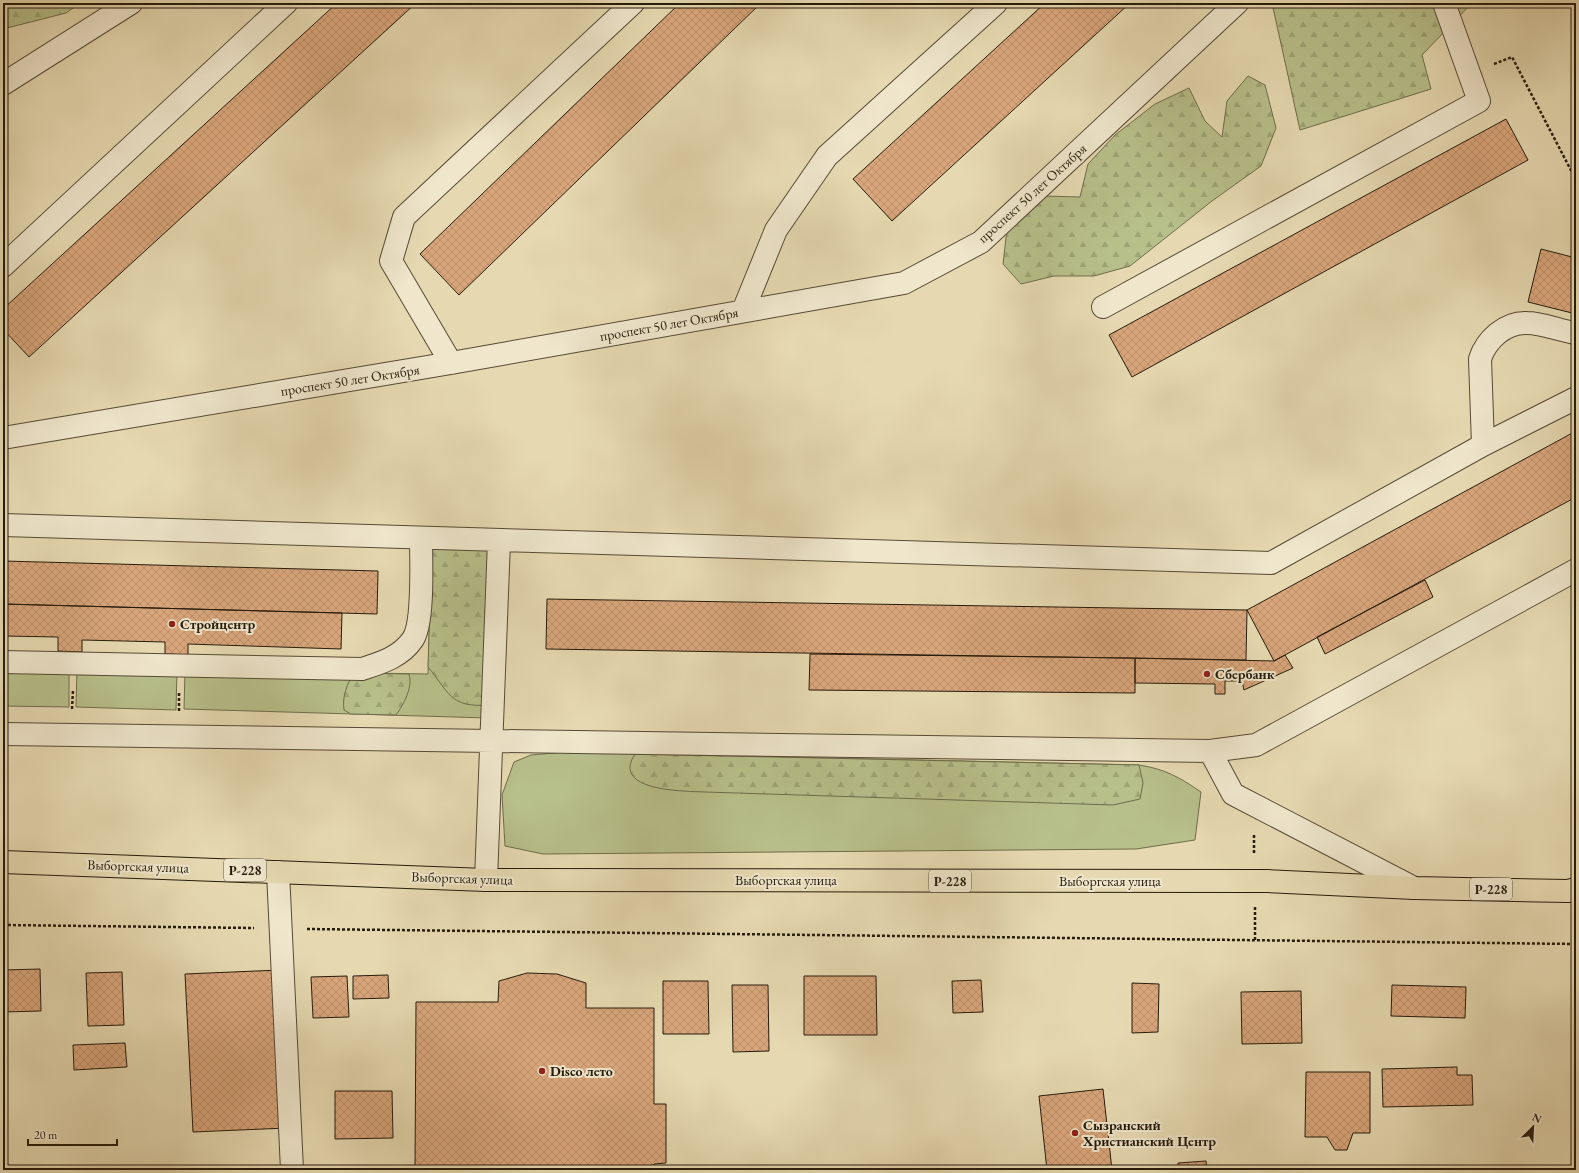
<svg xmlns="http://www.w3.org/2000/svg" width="1579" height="1173" viewBox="0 0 1579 1173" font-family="'EB Garamond',serif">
<defs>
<pattern id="forest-firs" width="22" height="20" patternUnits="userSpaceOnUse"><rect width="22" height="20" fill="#b7bf8a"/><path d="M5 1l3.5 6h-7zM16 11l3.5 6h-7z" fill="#9da476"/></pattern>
<pattern id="building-cross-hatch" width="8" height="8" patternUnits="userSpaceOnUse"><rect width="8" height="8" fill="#d9a67b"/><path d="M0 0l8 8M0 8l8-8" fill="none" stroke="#ba8e69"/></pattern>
</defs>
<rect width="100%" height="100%" fill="#e6d9b1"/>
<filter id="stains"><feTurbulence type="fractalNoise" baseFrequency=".005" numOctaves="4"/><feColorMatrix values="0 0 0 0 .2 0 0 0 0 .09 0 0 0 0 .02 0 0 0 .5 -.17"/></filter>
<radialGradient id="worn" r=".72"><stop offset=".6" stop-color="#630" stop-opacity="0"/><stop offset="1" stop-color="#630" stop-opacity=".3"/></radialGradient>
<path fill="#b7bf8a" stroke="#6e6d4b" d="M 432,542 L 488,718 L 184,709 L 185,670 L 428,674 Z
M 3,665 L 69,666 L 69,707 L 3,706 Z
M 77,666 L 177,670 L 176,710 L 76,707 Z
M 565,752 L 1139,765 C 1165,769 1179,777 1201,792 L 1195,840 L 1136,849 L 543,854 L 505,846 L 502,795 L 514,762 L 531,755 Z"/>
<path fill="url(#forest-firs)" stroke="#6e6d4b" d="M 3,3 L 80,3 L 66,13 L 3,29 Z
M 1272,3 L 1472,3 L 1422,55 L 1431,89 L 1300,130 Z
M 1248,76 L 1265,85 L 1276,128 L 1261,166 L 1212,201 L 1130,266 L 1094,276 L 1054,276 L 1021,284 L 1003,264 L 1007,229 L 1044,196 L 1080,197 L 1088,164 L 1115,135 L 1155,104 L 1189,88 L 1205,121 L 1222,137 L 1227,101 Z
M 432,542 L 495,545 L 488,705 C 450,708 449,692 428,667 Z
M 354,673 L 409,674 C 413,687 404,704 396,715 L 351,714 L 344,710 C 342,696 347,684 354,673 Z
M 635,754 L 1139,765 L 1143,783 L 1140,799 L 1113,805 L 705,792 C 686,791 610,792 635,754 Z"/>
<path fill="url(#building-cross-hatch)" stroke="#261b0c" d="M 337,3 L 416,3 L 29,357 L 3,329 L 3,309 Z
M 680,3 L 761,3 L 459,295 L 420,254 Z
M 1045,3 L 1130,3 L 892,221 L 853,179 Z
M 1506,119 L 1528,160 L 1132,377 L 1109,335 Z
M 1541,249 L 1576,258 L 1576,314 L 1528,302 Z
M 1576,431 L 1576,497 L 1274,661 L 1247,610 Z
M 3,561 L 378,571 L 377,614 L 3,604 Z
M 1425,580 L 1433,597 L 1325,654 L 1317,637 Z
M 547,599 L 1247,610 L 1246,660 L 546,649 Z
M 3,604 L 342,613 L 341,649 L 188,644 L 188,655 L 165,654 L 165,642 L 82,640 L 82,652 L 58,651 L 58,637 L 3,636 Z
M 810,654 L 1135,658 L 1135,693 L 809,690 Z
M 1285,655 L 1293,668 L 1244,690 L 1242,681 L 1225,681 L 1225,694 L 1215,694 L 1215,684 L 1135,683 L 1135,658 L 1274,661 Z
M 40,969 L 41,1011 L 3,1012 L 3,970 Z
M 280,970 L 287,1128 L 193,1132 L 185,974 Z
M 122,972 L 124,1025 L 88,1026 L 86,973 Z
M 527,973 L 557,974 L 586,983 L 586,1008 L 654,1008 L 654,1104 L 666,1104 L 666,1163 L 654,1164 L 654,1170 L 415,1170 L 416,1002 L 498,1002 L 499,981 Z
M 388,975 L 389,998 L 353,999 L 353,976 Z
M 347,976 L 349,1017 L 313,1018 L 311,977 Z
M 804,976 L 876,976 L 877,1035 L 804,1035 Z
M 981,980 L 983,1012 L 953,1013 L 952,981 Z
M 663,981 L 708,981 L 709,1034 L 663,1034 Z
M 1132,983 L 1159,984 L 1158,1032 L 1132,1033 Z
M 732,985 L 768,985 L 769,1051 L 733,1052 Z
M 1392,985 L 1466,987 L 1465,1018 L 1391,1016 Z
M 1301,991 L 1302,1043 L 1242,1044 L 1241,992 Z
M 125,1043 L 127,1067 L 74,1070 L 73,1045 Z
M 1457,1067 L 1457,1075 L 1472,1075 L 1473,1105 L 1383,1107 L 1382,1069 Z
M 1306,1072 L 1370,1072 L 1370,1133 L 1353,1133 L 1347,1150 L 1335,1150 L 1327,1137 L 1305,1137 Z
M 1103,1089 L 1112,1170 L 1047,1170 L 1039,1096 Z
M 335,1091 L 392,1091 L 393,1138 L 335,1139 Z
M 1206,1161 L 1207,1170 L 1178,1170 L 1178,1163 Z
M 344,1166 L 396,1166 L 396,1170 L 344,1170 Z"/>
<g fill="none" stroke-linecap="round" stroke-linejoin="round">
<g stroke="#564a35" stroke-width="24">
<path id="minor" d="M 3,84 L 131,3
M 3,266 L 286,3
M 1103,307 L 1479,101 L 1444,3
M 743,311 L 776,230 L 827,156 L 996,3
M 451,363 L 391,261 L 404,217 L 633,3
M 3,438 L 451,363 L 904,283 L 981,242 L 1237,3
M 1483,445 L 1576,398
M 3,525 L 1271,563 L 1483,445 L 1480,359 C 1486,340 1505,322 1527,323 C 1543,323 1560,331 1576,333
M 3,662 L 362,669 C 381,663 401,657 413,639 C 424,622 421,560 421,539
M 3,734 L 1210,751 L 1256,745 L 1576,570
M 1210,751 L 1233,794 L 1414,888
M 278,872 L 292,1170
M 486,880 L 499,541"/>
</g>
<g stroke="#261b0c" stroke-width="24">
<path id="major" d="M 3,862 L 486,880 L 1267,881 L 1414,888 L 1568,891 L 1576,889"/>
</g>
<path stroke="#261b0c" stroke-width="2.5" stroke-dasharray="3 2" stroke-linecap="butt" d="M 1494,64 L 1512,57 L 1576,180
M 72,709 L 73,690
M 179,711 L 179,692
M 1254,835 L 1254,854
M 1255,907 L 1255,940
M 3,925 L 254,928
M 307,929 L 1576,944"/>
<use href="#minor" stroke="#efe6cc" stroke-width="22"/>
<use href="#major" stroke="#e6d9b1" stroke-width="22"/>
</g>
<g fill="#8f2418" stroke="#efe6cc" stroke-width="1.5">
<circle cx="172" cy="624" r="4"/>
<circle cx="1207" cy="674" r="4"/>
<circle cx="542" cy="1071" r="4"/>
<circle cx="1075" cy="1133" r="4"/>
</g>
<g text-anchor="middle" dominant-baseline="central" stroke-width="4" stroke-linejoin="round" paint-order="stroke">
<g fill="#efe6cc" stroke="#625846" stroke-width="1">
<rect x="224" y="859" width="42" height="22" rx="3"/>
<rect x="929" y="870" width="42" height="22" rx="3"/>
<rect x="1470" y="878" width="42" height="22" rx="3"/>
</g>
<g font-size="13" font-weight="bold" fill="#261b0c">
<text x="245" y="870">Р-228</text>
<text x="950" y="881">Р-228</text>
<text x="1491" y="889">Р-228</text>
</g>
<g font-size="14" fill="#261b0c" stroke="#efe6cc">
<text transform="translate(1032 193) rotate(-42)">проспект 50 лет Октября</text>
<text transform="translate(669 324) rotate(-10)">проспект 50 лет Октября</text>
<text transform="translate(350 380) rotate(-9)">проспект 50 лет Октября</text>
<text transform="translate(138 866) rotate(2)">Выборгская улица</text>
<text transform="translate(462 878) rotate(2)">Выборгская улица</text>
<text x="786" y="880">Выборгская улица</text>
<text x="1110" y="881">Выборгская улица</text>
</g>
<g font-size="14" font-weight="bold" fill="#261b0c" stroke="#efe6cc" text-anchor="start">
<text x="180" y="624">Стройцентр</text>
<text x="1215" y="674">Сбербанк</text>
<text x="550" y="1071">Disco лето</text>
<text x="1083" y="1125">Сызранский<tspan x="1083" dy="16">Христианский Центр</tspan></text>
</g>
</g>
<rect width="1579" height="1173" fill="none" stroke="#e6d9b1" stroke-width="16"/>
<rect x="4" y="4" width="1571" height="1165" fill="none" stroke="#261b0c" stroke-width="2"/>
<rect x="8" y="8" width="1563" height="1157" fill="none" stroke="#261b0c"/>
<g transform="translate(1533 1127) rotate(24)" stroke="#efe6cc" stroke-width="3" paint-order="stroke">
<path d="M0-3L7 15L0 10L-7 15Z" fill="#261b0c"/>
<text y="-6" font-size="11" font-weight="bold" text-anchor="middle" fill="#261b0c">N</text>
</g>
<path d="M28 1139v6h89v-6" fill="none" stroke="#261b0c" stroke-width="2"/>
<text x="34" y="1139" font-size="12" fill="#261b0c" stroke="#efe6cc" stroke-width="3" paint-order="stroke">20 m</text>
<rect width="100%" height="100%" filter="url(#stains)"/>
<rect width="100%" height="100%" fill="url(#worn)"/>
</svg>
